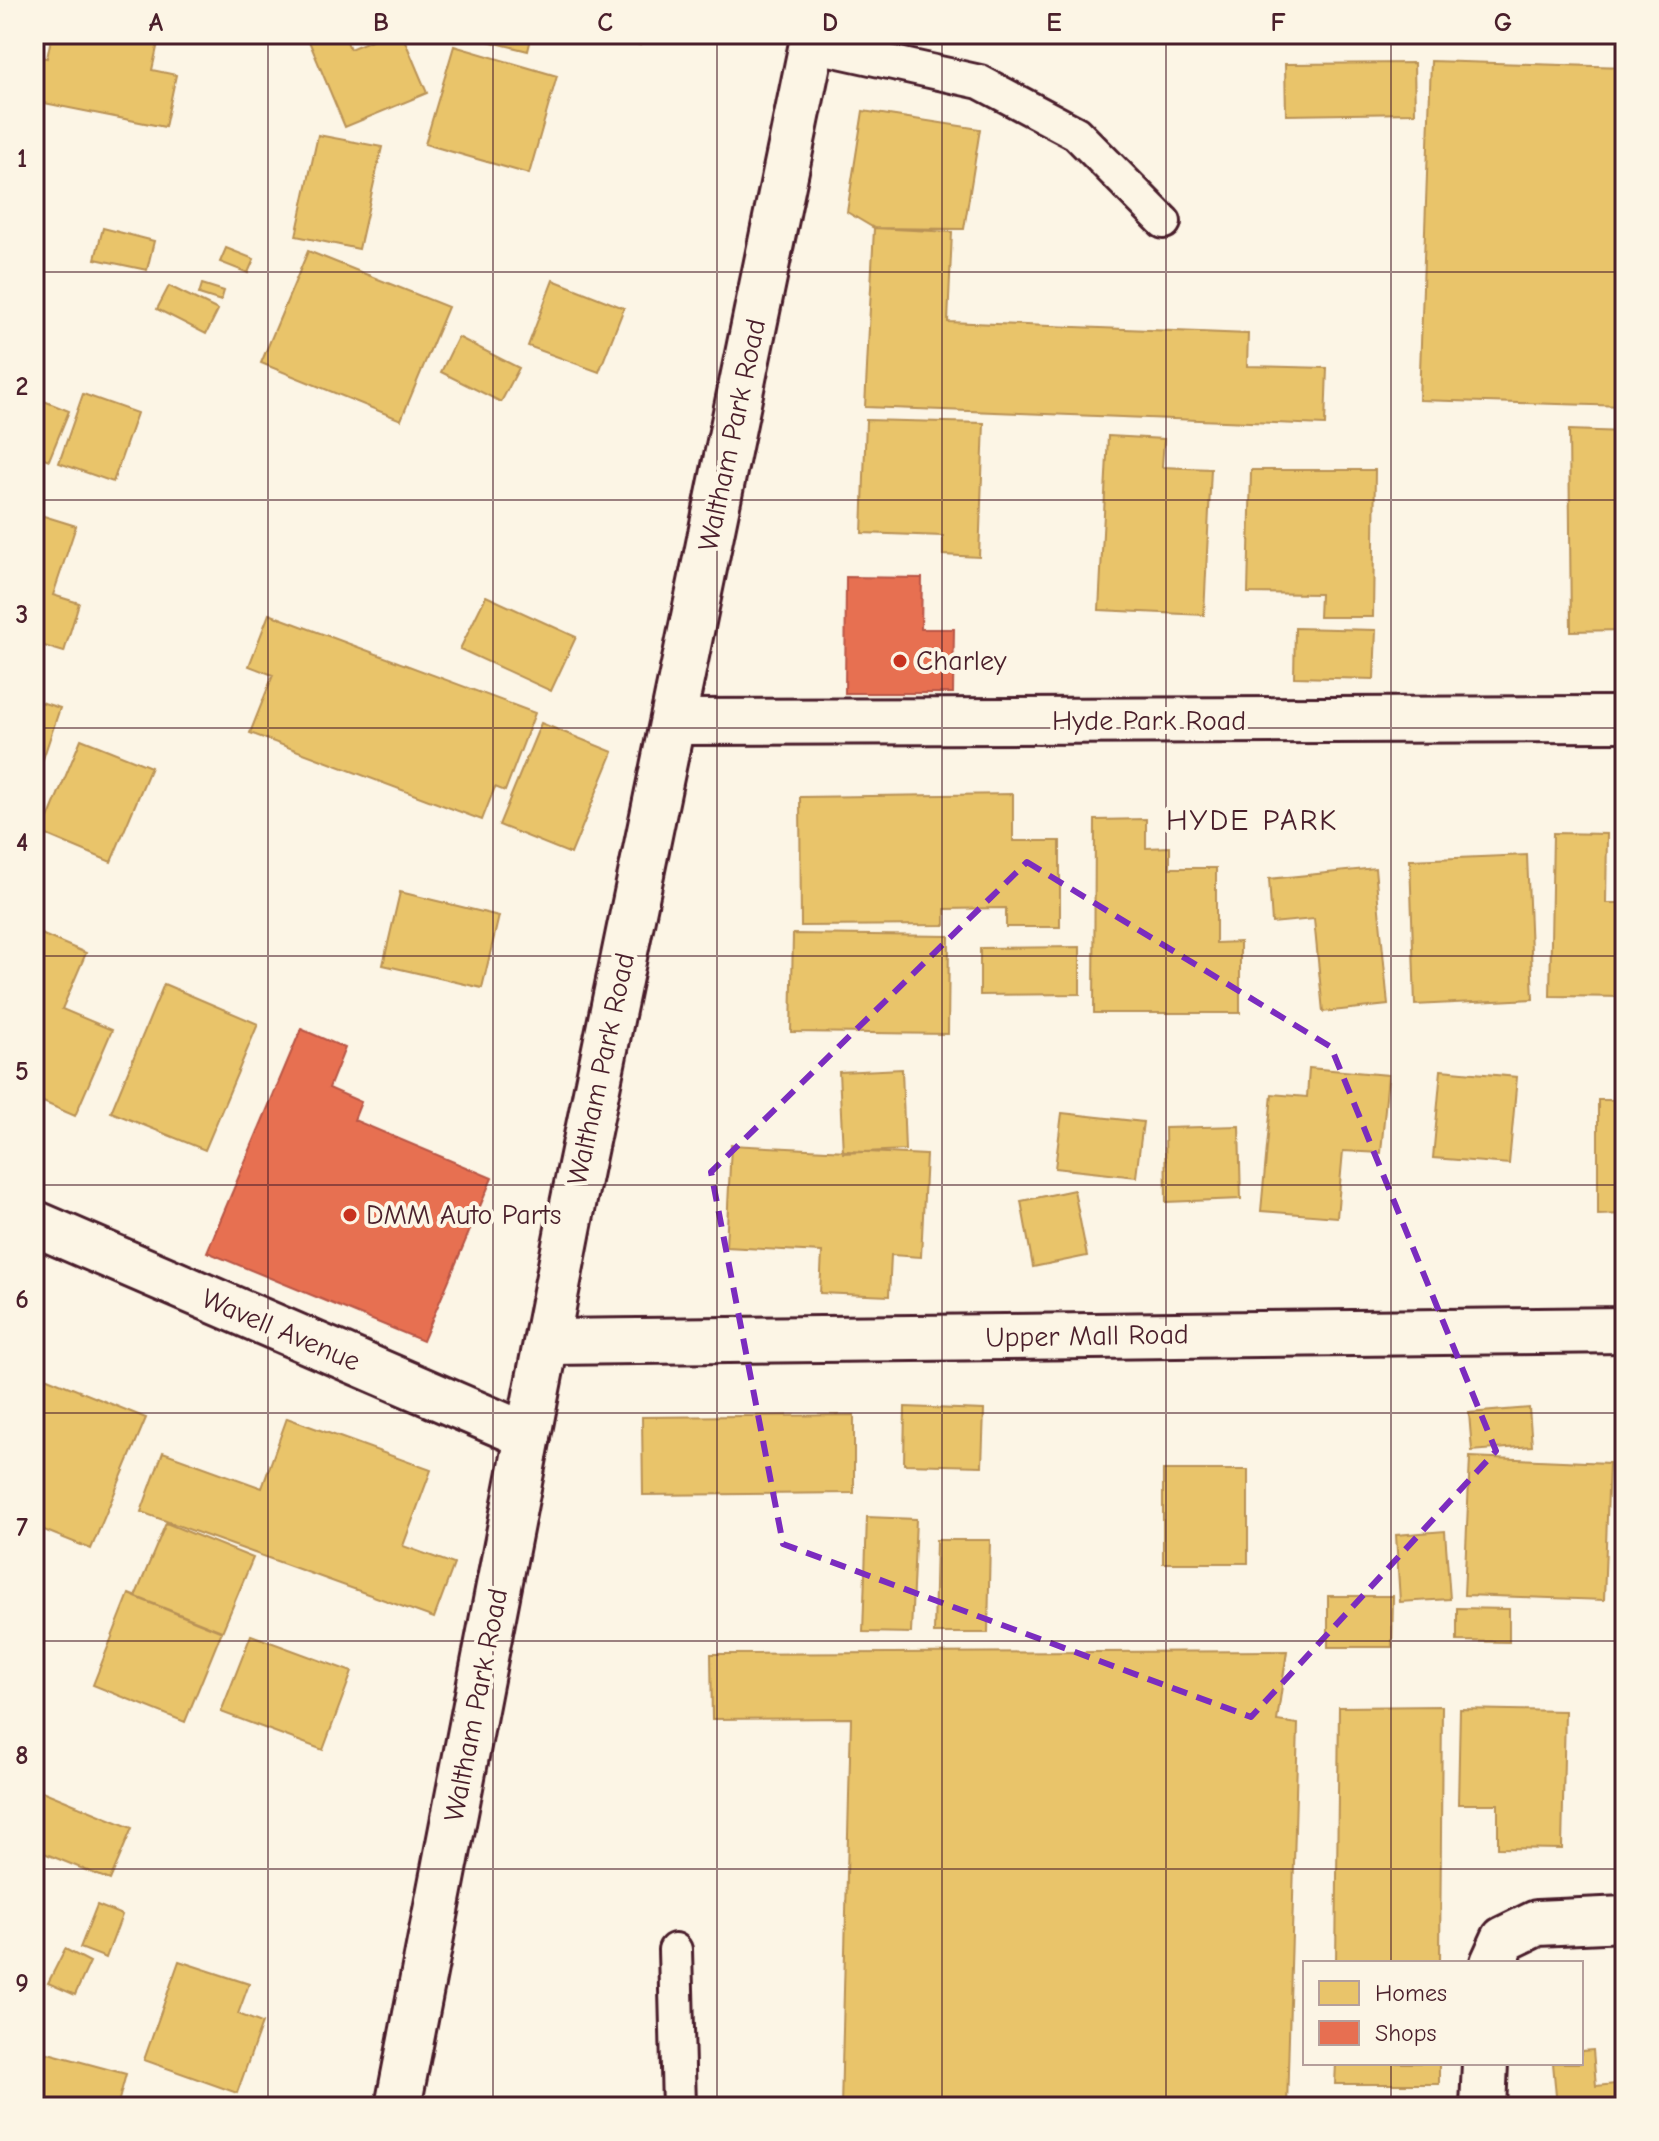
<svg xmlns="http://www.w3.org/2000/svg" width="1659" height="2141" viewBox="0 0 1659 2141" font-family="'Comic Neue',sans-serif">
<rect width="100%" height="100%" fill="#fcf5e5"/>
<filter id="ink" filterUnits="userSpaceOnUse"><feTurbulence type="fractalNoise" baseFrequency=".0125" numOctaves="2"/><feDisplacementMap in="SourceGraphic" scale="16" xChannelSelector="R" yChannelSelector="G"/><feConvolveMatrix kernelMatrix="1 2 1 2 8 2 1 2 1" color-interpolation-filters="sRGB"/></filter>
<g filter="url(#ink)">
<path fill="#e9c46a" stroke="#b99257" stroke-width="2" d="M 52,34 L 160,34 L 152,70 L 176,75 L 165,127 L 34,101 L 34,56 L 47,58 Z
M 306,34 L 344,34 L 350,49 L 386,34 L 402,34 L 427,93 L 345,127 Z
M 459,34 L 532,34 L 528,51 Z
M 621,34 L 643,34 L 640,45 L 619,39 Z
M 454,46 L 557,76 L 529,174 L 425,144 Z
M 1431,61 L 1625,67 L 1625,406 L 1419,400 Z
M 1414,63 L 1415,113 L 1286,115 L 1285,64 Z
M 863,111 L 980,129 L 964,229 L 874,228 L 847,212 Z
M 318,135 L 382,147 L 359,249 L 296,236 Z
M 103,228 L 154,241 L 147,270 L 95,259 Z
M 874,228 L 952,232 L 948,322 L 1248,334 L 1247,366 L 1327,368 L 1325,425 L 865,407 Z
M 226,248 L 254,259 L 248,273 L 220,262 Z
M 308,251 L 448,307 L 401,420 L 261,363 Z
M 553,280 L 624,308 L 599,372 L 528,346 Z
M 202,284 L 224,291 L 221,301 L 199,294 Z
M 169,286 L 218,310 L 206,334 L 157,309 Z
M 458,337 L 519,368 L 501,402 L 441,372 Z
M 83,394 L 137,413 L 113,482 L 59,463 Z
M 34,397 L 69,411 L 49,460 L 34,454 Z
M 866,420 L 984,423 L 979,557 L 943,555 L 943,536 L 862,533 Z
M 1569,430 L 1625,432 L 1625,630 L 1571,631 Z
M 1108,436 L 1164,439 L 1162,467 L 1211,469 L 1204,615 L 1099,610 Z
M 1251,470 L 1375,470 L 1373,617 L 1319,617 L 1320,594 L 1248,593 Z
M 34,513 L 76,526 L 53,595 L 79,603 L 64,652 L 34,643 Z
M 486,596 L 576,637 L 551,691 L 460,649 Z
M 269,614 L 535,713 L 505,791 L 495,787 L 482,820 L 250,733 L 273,675 L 249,666 Z
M 1295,628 L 1376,630 L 1374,679 L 1294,677 Z
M 34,700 L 60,708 L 34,786 Z
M 541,723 L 613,752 L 571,854 L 499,825 Z
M 81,739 L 151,767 L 111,862 L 42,833 Z
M 1013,794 L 1013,841 L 1060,841 L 1060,927 L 1006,927 L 1006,908 L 945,909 L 945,925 L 801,926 L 800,797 Z
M 1146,819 L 1146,848 L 1170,847 L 1170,868 L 1216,868 L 1216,943 L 1240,942 L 1240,1013 L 1094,1013 L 1095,820 Z
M 1553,833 L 1607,834 L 1606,903 L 1625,903 L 1625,997 L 1550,996 Z
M 1527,855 L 1533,999 L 1415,1005 L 1410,860 Z
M 1375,868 L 1388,1005 L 1323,1012 L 1314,919 L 1272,923 L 1269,879 Z
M 400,892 L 499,916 L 482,988 L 383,965 Z
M 34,931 L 86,953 L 62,1009 L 112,1030 L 75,1116 L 34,1098 Z
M 793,934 L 949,936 L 948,1034 L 791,1032 Z
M 1080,947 L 1080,994 L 980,995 L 980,948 Z
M 164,984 L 258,1024 L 205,1150 L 111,1112 Z
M 1309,1068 L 1388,1075 L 1381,1153 L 1343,1151 L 1337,1217 L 1261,1211 L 1272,1094 L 1307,1097 Z
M 902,1069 L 905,1150 L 843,1153 L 839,1072 Z
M 1441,1070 L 1517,1077 L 1509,1164 L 1433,1158 Z
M 1598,1100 L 1625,1100 L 1625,1214 L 1598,1215 Z
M 1062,1113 L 1143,1122 L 1136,1177 L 1055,1168 Z
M 1239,1126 L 1241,1199 L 1166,1202 L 1165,1128 Z
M 731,1145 L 926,1155 L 921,1257 L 891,1255 L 889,1296 L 820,1293 L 822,1252 L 726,1247 Z
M 1074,1190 L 1087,1256 L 1033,1267 L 1021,1201 Z
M 35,1373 L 146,1418 L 91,1549 L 34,1526 Z
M 905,1407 L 984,1410 L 982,1466 L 904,1464 Z
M 1529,1408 L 1532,1446 L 1472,1451 L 1469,1413 Z
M 854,1415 L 854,1493 L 643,1495 L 642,1417 Z
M 287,1418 L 431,1470 L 403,1546 L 454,1564 L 434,1618 L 141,1512 L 163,1452 L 262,1488 Z
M 1470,1457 L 1609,1463 L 1604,1600 L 1464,1595 Z
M 1163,1470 L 1248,1470 L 1248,1563 L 1163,1563 Z
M 867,1517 L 916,1519 L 911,1633 L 863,1632 Z
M 166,1523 L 253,1558 L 222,1632 L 135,1597 Z
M 1445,1531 L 1450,1599 L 1400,1602 L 1396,1535 Z
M 936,1540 L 990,1540 L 988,1633 L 934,1633 Z
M 129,1594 L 222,1631 L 185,1722 L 93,1685 Z
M 1328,1596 L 1393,1596 L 1392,1647 L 1328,1647 Z
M 1457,1608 L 1509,1609 L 1509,1642 L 1457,1641 Z
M 251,1635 L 352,1672 L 323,1750 L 221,1712 Z
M 1287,1651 L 1277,1721 L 1298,1724 L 1287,2107 L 841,2107 L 851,1718 L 712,1719 L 711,1654 Z
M 1442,1706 L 1440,1963 L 1336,1963 L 1339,1707 Z
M 1460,1709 L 1565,1711 L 1562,1849 L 1498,1848 L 1498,1804 L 1458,1804 Z
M 37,1789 L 132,1828 L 110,1880 L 34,1849 L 34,1797 Z
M 97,1905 L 122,1915 L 106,1958 L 80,1948 Z
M 65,1949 L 90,1962 L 75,1995 L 48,1983 Z
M 179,1961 L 249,1984 L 238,2014 L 262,2023 L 237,2093 L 144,2060 Z
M 37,2050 L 126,2074 L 117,2107 L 34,2107 Z
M 1593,2050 L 1596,2086 L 1625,2083 L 1625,2107 L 1557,2107 L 1553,2063 L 1581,2063 L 1581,2051 Z
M 1336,2063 L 1439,2063 L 1439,2084 L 1335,2084 Z"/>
<path fill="#e76f51" stroke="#b85746" stroke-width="2" d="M 846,577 L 922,578 L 921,629 L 954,629 L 953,693 L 845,693 Z
M 301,1029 L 345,1048 L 329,1088 L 361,1102 L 354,1120 L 492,1178 L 423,1341 L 207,1252 Z"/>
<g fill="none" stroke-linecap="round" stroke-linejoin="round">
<g stroke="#4a1f2b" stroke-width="38">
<path id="service" d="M 812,45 L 980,82 L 1076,133 L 1164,222
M 675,1950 L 679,2107"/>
</g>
<g stroke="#4a1f2b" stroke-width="50">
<path id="minor" d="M 673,722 L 1625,719
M 34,1223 L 528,1436
M 548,1342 L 1625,1330
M 1493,1963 L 1504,1939 L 1537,1923 L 1625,1919
M 1483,2107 L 1485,2063"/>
</g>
<g stroke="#4a1f2b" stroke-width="50">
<path id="secondary" d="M 398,2107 L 571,1214 L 814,34"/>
</g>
<use href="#service" stroke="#fcf5e5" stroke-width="32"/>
<use href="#minor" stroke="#fcf5e5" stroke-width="44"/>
<use href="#secondary" stroke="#fcf5e5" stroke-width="44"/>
</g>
</g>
<path fill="none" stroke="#7b2cbf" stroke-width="6" stroke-dasharray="16 10" stroke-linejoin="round" d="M 1027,862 L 1331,1047 L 1496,1451 L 1251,1717 L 783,1544 L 711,1172 Z"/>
<path fill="none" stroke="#4a1f2b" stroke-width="2" stroke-opacity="0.55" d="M 268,34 L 268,2107M 493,34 L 493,2107M 717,34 L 717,2107M 942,34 L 942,2107M 1166,34 L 1166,2107M 1391,34 L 1391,1963M 34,272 L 1625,272M 34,500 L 1625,500M 34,728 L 1625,728M 34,956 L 1625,956M 34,1185 L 1625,1185M 34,1413 L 1625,1413M 34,1641 L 1625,1641M 34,1869 L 1625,1869M 1391,2063 L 1391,2107"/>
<g fill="#c8321e" stroke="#fcf5e5" stroke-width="3">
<circle cx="900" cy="661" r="8"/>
<circle cx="350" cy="1215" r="8"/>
</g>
<g text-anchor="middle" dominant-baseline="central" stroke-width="8" stroke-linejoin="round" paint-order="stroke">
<g font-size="28" fill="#4a1f2b" stroke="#fcf5e5">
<text transform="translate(732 435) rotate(-78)">Waltham Park Road</text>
<text x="1149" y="721">Hyde Park Road</text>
<text transform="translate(601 1069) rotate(-78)">Waltham Park Road</text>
<text transform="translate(281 1330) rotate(23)">Wavell Avenue</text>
<text transform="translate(1087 1336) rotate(-1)">Upper Mall Road</text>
<text transform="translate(476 1705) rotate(-79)">Waltham Park Road</text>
</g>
<g font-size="28" fill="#4a1f2b" stroke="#fcf5e5" text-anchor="start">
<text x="916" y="661">Charley</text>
<text x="366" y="1215">DMM Auto Parts</text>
</g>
<g font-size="30" letter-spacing="2" fill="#4a1f2b" stroke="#fcf5e5">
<text x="1252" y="820">HYDE PARK</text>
</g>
</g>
<rect width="1659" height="2141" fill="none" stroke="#fcf5e5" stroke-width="88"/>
<rect x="1303" y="1961" width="280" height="104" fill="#fcf5e5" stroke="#b59f9b" stroke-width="2"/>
<rect x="1319" y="1981" width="40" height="24" fill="#e9c46a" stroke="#b59f9b" stroke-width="2"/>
<text x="1375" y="2001" font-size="24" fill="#4a1f2b">Homes</text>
<rect x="1319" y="2021" width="40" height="24" fill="#e76f51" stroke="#b59f9b" stroke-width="2"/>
<text x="1375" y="2041" font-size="24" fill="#4a1f2b">Shops</text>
<rect x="44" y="44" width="1571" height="2053" fill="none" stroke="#4a1f2b" stroke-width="3"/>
<g font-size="26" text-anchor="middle" font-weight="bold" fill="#4a1f2b">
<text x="156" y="31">A</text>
<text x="381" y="31">B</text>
<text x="605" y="31">C</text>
<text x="830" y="31">D</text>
<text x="1054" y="31">E</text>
<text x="1278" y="31">F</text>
<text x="1503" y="31">G</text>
<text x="22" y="167">1</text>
<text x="22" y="395">2</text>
<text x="22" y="623">3</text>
<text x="22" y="851">4</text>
<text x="22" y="1080">5</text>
<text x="22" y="1308">6</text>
<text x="22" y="1536">7</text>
<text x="22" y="1764">8</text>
<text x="22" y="1992">9</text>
</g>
</svg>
